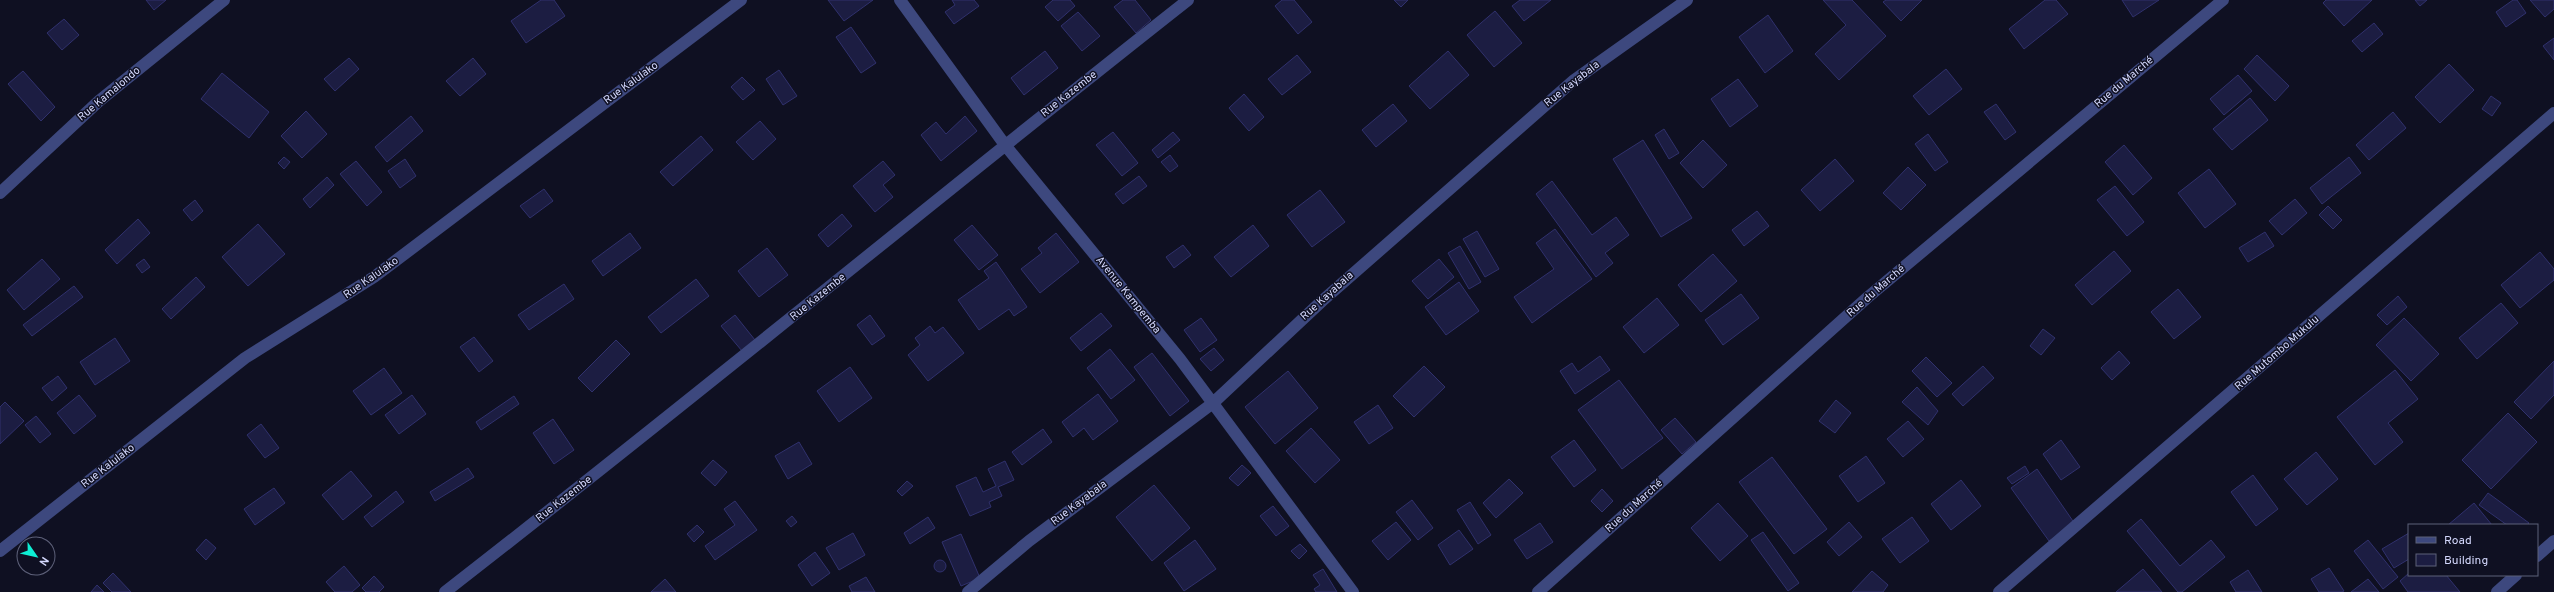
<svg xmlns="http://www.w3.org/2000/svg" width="2554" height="592" viewBox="0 0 2554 592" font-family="Overpass,sans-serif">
<rect width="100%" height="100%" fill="#0f1022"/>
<path fill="#1c1d42" stroke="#30316d" d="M 146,0 L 166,0 L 154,10 Z
M 541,0 L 554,0 L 565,16 L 526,43 L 511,21 Z
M 828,0 L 873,0 L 844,21 Z
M 952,0 L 974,0 L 979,6 L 954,24 L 945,12 L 955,5 Z
M 1053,0 L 1070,0 L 1075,6 L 1058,21 L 1045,7 Z
M 1123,0 L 1135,0 L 1151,20 L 1136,33 L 1114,7 Z
M 1282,0 L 1294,0 L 1312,22 L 1298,34 L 1275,6 Z
M 1394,0 L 1408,0 L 1401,7 Z
M 1520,0 L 1551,0 L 1524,21 L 1512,6 Z
M 1823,0 L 1852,0 L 1886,36 L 1839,80 L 1815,54 L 1846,25 Z
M 1886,0 L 1922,0 L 1901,21 L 1883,2 Z
M 2045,0 L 2056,0 L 2068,14 L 2024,49 L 2009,29 Z
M 2122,0 L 2159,0 L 2133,17 Z
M 2326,0 L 2372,0 L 2344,26 L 2323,3 Z
M 2415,0 L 2427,0 L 2420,6 Z
M 2513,0 L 2517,0 L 2526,13 L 2506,27 L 2496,12 Z
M 2530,0 L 2554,0 L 2554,9 L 2545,17 Z
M 1495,11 L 1522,43 L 1494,67 L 1467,35 Z
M 1078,12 L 1100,36 L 1082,51 L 1061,26 Z
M 1768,15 L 1793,51 L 1765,73 L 1739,37 Z
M 64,19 L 79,35 L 62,50 L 47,33 Z
M 2374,23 L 2383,34 L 2362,52 L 2352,41 Z
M 851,27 L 876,63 L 861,73 L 836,37 Z
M 2554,38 L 2554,60 L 2543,46 Z
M 1045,51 L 1058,68 L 1024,95 L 1011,78 Z
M 1448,51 L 1469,75 L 1430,109 L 1409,86 Z
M 1297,55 L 1311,72 L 1282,95 L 1268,79 Z
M 2257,55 L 2289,86 L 2275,101 L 2244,69 Z
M 349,58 L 359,69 L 335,91 L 324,79 Z
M 473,58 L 486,74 L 460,96 L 446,81 Z
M 2449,64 L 2474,90 L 2440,123 L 2415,97 Z
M 1946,69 L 1962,89 L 1929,115 L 1913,96 Z
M 779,70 L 797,96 L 783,105 L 766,79 Z
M 23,71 L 55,107 L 41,121 L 8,84 Z
M 222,73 L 269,112 L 249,138 L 201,99 Z
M 2238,75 L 2252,91 L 2224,115 L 2210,99 Z
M 742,77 L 755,90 L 743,100 L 731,87 Z
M 1738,79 L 1758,106 L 1730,127 L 1711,99 Z
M 1244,94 L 1264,117 L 1249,131 L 1229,108 Z
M 2491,96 L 2501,103 L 2492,116 L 2482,109 Z
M 2250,98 L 2268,120 L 2232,150 L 2213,129 Z
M 1393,104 L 1407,121 L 1376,147 L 1362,130 Z
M 1996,104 L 2016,132 L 2005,140 L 1984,112 Z
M 306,111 L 327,134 L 302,158 L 281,136 Z
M 2393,112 L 2406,128 L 2369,160 L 2356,145 Z
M 411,116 L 423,131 L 387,162 L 375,147 Z
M 965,116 L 977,131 L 941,161 L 921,135 L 936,122 L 946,134 Z
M 760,121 L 776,139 L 753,160 L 736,142 Z
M 1664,129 L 1679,153 L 1669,159 L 1655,135 Z
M 1113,132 L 1138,163 L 1122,176 L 1096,145 Z
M 1173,132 L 1180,140 L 1158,158 L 1152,150 Z
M 1928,134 L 1948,162 L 1935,171 L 1915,144 Z
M 701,136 L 713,150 L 673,186 L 660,172 Z
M 1643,140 L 1692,218 L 1661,237 L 1613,159 Z
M 1703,140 L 1727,165 L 1703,188 L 1680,163 Z
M 2124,145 L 2152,178 L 2133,195 L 2105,162 Z
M 1170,155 L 1178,166 L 1170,172 L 1161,162 Z
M 284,157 L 290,162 L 284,169 L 278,163 Z
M 2349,157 L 2361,173 L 2322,204 L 2310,188 Z
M 405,159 L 416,176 L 400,188 L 388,171 Z
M 1835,159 L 1854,181 L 1820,211 L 1801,190 Z
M 356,161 L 382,192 L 367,206 L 340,174 Z
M 883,161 L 895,175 L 883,185 L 893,197 L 875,212 L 853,186 Z
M 1908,167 L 1926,185 L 1901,210 L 1883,193 Z
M 2209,169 L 2236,204 L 2205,228 L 2178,193 Z
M 1139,176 L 1147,186 L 1123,204 L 1115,194 Z
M 327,177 L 334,185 L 310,208 L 303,199 Z
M 1552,181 L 1592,235 L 1616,217 L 1629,235 L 1605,253 L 1613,263 L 1596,277 L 1536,194 Z
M 2115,186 L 2144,222 L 2127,236 L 2097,200 Z
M 544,189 L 553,201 L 530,218 L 520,206 Z
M 1320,190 L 1345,222 L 1312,247 L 1287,215 Z
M 2295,199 L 2307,213 L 2282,235 L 2269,221 Z
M 195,200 L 203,211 L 192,221 L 183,210 Z
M 2328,206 L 2342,220 L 2333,229 L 2319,215 Z
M 1757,211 L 1769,226 L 1744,246 L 1732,230 Z
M 842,214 L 852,226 L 828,247 L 818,235 Z
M 138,219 L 150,233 L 117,264 L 105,250 Z
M 258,224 L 285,254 L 248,286 L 222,257 Z
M 972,225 L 998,255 L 979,270 L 954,240 Z
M 1253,225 L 1269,246 L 1231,277 L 1214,257 Z
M 1555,229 L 1592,279 L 1532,323 L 1514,297 L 1554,269 L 1536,243 Z
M 1477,231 L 1499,269 L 1485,277 L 1463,239 Z
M 2265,232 L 2274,246 L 2248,262 L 2239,248 Z
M 630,233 L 641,248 L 603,276 L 592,261 Z
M 1056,233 L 1079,262 L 1040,293 L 1021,269 L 1042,253 L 1038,248 Z
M 1183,245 L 1191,255 L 1174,268 L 1166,257 Z
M 1460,246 L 1481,282 L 1469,289 L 1448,253 Z
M 767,248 L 788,275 L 759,297 L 738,271 Z
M 2114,251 L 2131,271 L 2092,305 L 2075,285 Z
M 2540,252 L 2554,269 L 2554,280 L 2520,308 L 2501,285 Z
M 1713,254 L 1737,281 L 1701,312 L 1678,285 Z
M 42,259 L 60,279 L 24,310 L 7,290 Z
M 144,259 L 150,267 L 142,273 L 136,265 Z
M 1439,259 L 1454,277 L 1428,299 L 1412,281 Z
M 996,262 L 1027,307 L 1014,316 L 1009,309 L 979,330 L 958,300 L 989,278 L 984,271 Z
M 196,277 L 205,287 L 171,319 L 162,309 Z
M 696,279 L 709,296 L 661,333 L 648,317 Z
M 1459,282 L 1479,311 L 1446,335 L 1425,307 Z
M 564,284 L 574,299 L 529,330 L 518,315 Z
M 74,286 L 83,297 L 32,336 L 23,325 Z
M 2178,289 L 2201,317 L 2174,339 L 2151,312 Z
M 1741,294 L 1759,318 L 1723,345 L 1705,320 Z
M 2398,296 L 2407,307 L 2387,325 L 2377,315 Z
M 1657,298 L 1679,325 L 1644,353 L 1623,327 Z
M 2501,303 L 2518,323 L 2477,359 L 2459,338 Z
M 1101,313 L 1112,326 L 1081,351 L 1070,338 Z
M 735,315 L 755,340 L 742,351 L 721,326 Z
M 870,315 L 885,336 L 872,345 L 857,325 Z
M 1201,318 L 1217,340 L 1200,352 L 1184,330 Z
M 2404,318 L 2439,354 L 2411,381 L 2376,345 Z
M 930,326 L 935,333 L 943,327 L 964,353 L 928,381 L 908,355 L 920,345 L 915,338 Z
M 2043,329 L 2055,338 L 2041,355 L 2030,346 Z
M 474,337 L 493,361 L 479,372 L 460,347 Z
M 115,338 L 130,361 L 95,385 L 80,362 Z
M 616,340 L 630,354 L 592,392 L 578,378 Z
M 1214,348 L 1224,360 L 1211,371 L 1200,359 Z
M 1110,349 L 1135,380 L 1111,399 L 1087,368 Z
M 2119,351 L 2130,363 L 2112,380 L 2101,368 Z
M 1152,353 L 1189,401 L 1170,416 L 1134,367 Z
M 1600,356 L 1610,370 L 1575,394 L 1560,371 L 1572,363 L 1578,372 Z
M 1926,357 L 1952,383 L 1937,397 L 1912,371 Z
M 2554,361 L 2554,395 L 2531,419 L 2514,402 Z
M 1424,366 L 1445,387 L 1414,417 L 1393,396 Z
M 1983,366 L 1994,378 L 1963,406 L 1952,394 Z
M 850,367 L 872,398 L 839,422 L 817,391 Z
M 384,368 L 402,393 L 371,415 L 353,391 Z
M 2395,370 L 2418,399 L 2388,423 L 2403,442 L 2375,465 L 2337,417 Z
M 1288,371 L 1318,408 L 1275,444 L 1245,407 Z
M 58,376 L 67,388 L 52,401 L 42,388 Z
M 1619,380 L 1663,438 L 1622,469 L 1578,410 Z
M 1917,387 L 1938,411 L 1928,425 L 1902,402 Z
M 1098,394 L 1118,421 L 1093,440 L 1084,428 L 1073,437 L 1062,422 Z
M 79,395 L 96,416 L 74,434 L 57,413 Z
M 412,395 L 426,414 L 399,434 L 385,415 Z
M 514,396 L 519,404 L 481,430 L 476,422 Z
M 1836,400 L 1851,413 L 1835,433 L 1819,421 Z
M 5,402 L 24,421 L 0,444 L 0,407 Z
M 1378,405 L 1393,428 L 1369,444 L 1354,422 Z
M 2508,413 L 2537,442 L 2491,489 L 2462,460 Z
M 36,416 L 51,434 L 40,443 L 25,425 Z
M 1675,418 L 1696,442 L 1682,454 L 1661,430 Z
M 553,419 L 574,450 L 554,464 L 533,433 Z
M 1908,421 L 1924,439 L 1903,457 L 1887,439 Z
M 261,424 L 279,448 L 265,458 L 247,435 Z
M 1311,428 L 1340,460 L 1315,483 L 1286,451 Z
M 1043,429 L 1052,442 L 1022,465 L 1012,452 Z
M 1574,440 L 1596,470 L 1574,487 L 1551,457 Z
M 2061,440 L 2080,467 L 2061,480 L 2043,454 Z
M 799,442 L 812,464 L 788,479 L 775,456 Z
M 2316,452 L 2338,479 L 2307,505 L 2284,479 Z
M 1866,456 L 1885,483 L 1858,502 L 1839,476 Z
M 1772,457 L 1827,529 L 1794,554 L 1739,482 Z
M 713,460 L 727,472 L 715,486 L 701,473 Z
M 1005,461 L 1014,480 L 998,487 L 1002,496 L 989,502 L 991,507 L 970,516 L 956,486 L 976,477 L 983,492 L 996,486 L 988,469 Z
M 1242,465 L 1251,473 L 1238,486 L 1229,478 Z
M 2025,466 L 2029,473 L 2012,484 L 2007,478 Z
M 468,468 L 474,477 L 435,501 L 430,492 Z
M 2037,469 L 2075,524 L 2049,541 L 2011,488 Z
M 351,471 L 372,496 L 343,520 L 322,495 Z
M 2253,475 L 2278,509 L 2256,526 L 2231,492 Z
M 1509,479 L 1523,493 L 1496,518 L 1483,503 Z
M 1961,480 L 1981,506 L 1951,530 L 1931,504 Z
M 907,481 L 913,486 L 902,496 L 897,491 Z
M 1154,485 L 1190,528 L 1152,561 L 1116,517 Z
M 274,488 L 285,503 L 255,525 L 244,509 Z
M 1602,489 L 1613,501 L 1602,512 L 1591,501 Z
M 396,491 L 404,502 L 372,527 L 364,517 Z
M 2488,493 L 2529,523 L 2527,525 L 2507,525 L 2479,505 Z
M 1412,500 L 1433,528 L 1418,540 L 1396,512 Z
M 735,501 L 757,530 L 715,560 L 705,546 L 735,525 L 724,509 Z
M 1470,502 L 1491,535 L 1478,544 L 1457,510 Z
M 1718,503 L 1748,536 L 1720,561 L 1691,528 Z
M 2474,503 L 2492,525 L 2448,525 Z
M 1273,506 L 1289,526 L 1276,536 L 1260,516 Z
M 792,516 L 797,522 L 791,527 L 786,521 Z
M 928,517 L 935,528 L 910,544 L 904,533 Z
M 1912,517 L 1929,541 L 1900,563 L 1882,539 Z
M 2141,519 L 2180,566 L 2211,540 L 2225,557 L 2182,592 L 2178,592 L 2127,531 Z
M 1396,522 L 1411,540 L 1388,560 L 1372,541 Z
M 1849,522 L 1862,537 L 1839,556 L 1827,542 Z
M 1540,523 L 1553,542 L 1527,559 L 1514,540 Z
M 697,525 L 704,532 L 694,542 L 687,534 Z
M 1459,530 L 1473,549 L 1450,565 L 1438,545 Z
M 1763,532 L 1799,583 L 1788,591 L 1751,540 Z
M 853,533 L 865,555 L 839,570 L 826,548 Z
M 2409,533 L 2409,559 L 2394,568 L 2382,549 Z
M 961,534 L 980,578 L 961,586 L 942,542 Z
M 206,539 L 216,548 L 206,560 L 196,550 Z
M 1195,540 L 1216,569 L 1184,591 L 1164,563 Z
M 2368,540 L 2398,577 L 2383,589 L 2354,551 Z
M 1300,544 L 1307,551 L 1299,559 L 1291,551 Z
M 815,552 L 830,573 L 812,586 L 798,565 Z
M934 566a6 6 0 1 1 12 0a6 6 0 1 1-12 0Z
M 344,566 L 360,585 L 352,592 L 335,592 L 326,582 Z
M 2329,568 L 2344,591 L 2342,592 L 2319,592 L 2311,579 Z
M 1323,569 L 1337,592 L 1316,592 L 1314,589 L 1320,585 L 1313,575 Z
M 2143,569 L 2162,592 L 2116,592 Z
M 2248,570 L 2262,592 L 2236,592 L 2230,582 Z
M 1872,571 L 1888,585 L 1883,592 L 1852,592 Z
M 113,573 L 131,592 L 112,592 L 103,583 Z
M 2409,573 L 2446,575 L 2460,592 L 2408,592 L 2400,581 Z
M 374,576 L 384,587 L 379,592 L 366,592 L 362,588 Z
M 866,577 L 875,592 L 852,592 L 849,586 Z
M 665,579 L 676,592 L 651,592 Z
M 2368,579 L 2379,592 L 2351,592 Z
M 97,585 L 104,592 L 91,592 Z"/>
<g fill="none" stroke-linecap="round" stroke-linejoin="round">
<path stroke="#3d487e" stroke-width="12" d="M 900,0 L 1005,145 L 1180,359 L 1353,592
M 0,193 L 99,101 L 224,0
M 0,551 L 245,358 L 374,277 L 741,0
M 2537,556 L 2554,541
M 445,592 C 695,398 939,196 1188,0
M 968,592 L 1029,541 L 1213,403 L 1322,301 L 1573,81 L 1687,0
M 1538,592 L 1868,297 L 2223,0
M 1999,592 L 2554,113
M 2497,592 L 2516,575"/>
</g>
<g text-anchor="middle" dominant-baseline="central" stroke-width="3" stroke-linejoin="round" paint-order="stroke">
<g font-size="11" fill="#d3d7fc" stroke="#0f1022">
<text transform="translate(2124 82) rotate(-40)">Rue du Marché</text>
<text transform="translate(631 83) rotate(-36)">Rue Kalulako</text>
<text transform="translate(1572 84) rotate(-38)">Rue Kayabala</text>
<text transform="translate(109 94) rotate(-40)">Rue Kamalondo</text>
<text transform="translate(1069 94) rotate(-38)">Rue Kazembe</text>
<text transform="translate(371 278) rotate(-35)">Rue Kalulako</text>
<text transform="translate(1876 291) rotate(-41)">Rue du Marché</text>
<text transform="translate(1128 295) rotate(51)">Avenue Kampemba</text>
<text transform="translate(1327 296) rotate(-42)">Rue Kayabala</text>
<text transform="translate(818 297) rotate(-39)">Rue Kazembe</text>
<text transform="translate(2277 353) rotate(-41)">Rue Mutombo Mukulu</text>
<text transform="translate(108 466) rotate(-38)">Rue Kalulako</text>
<text transform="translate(564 499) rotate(-38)">Rue Kazembe</text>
<text transform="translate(1079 503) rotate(-37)">Rue Kayabala</text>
<text transform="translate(1634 506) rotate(-42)">Rue du Marché</text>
</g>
</g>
<rect x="2408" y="524" width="130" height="52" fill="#0f1022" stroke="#5d6079"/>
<rect x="2416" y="537" width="20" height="6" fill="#3d487e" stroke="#5d6079"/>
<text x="2444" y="544" font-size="12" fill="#d3d7fc">Road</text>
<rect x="2416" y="554" width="20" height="12" fill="#1c1d42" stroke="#5d6079"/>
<text x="2444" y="564" font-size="12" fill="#d3d7fc">Building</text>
<g transform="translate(36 556) rotate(124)"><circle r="19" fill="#0f1022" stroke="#5d6079"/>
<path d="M0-3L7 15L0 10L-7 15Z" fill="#0eeed4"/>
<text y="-6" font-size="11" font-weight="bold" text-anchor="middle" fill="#d3d7fc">N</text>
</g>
</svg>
